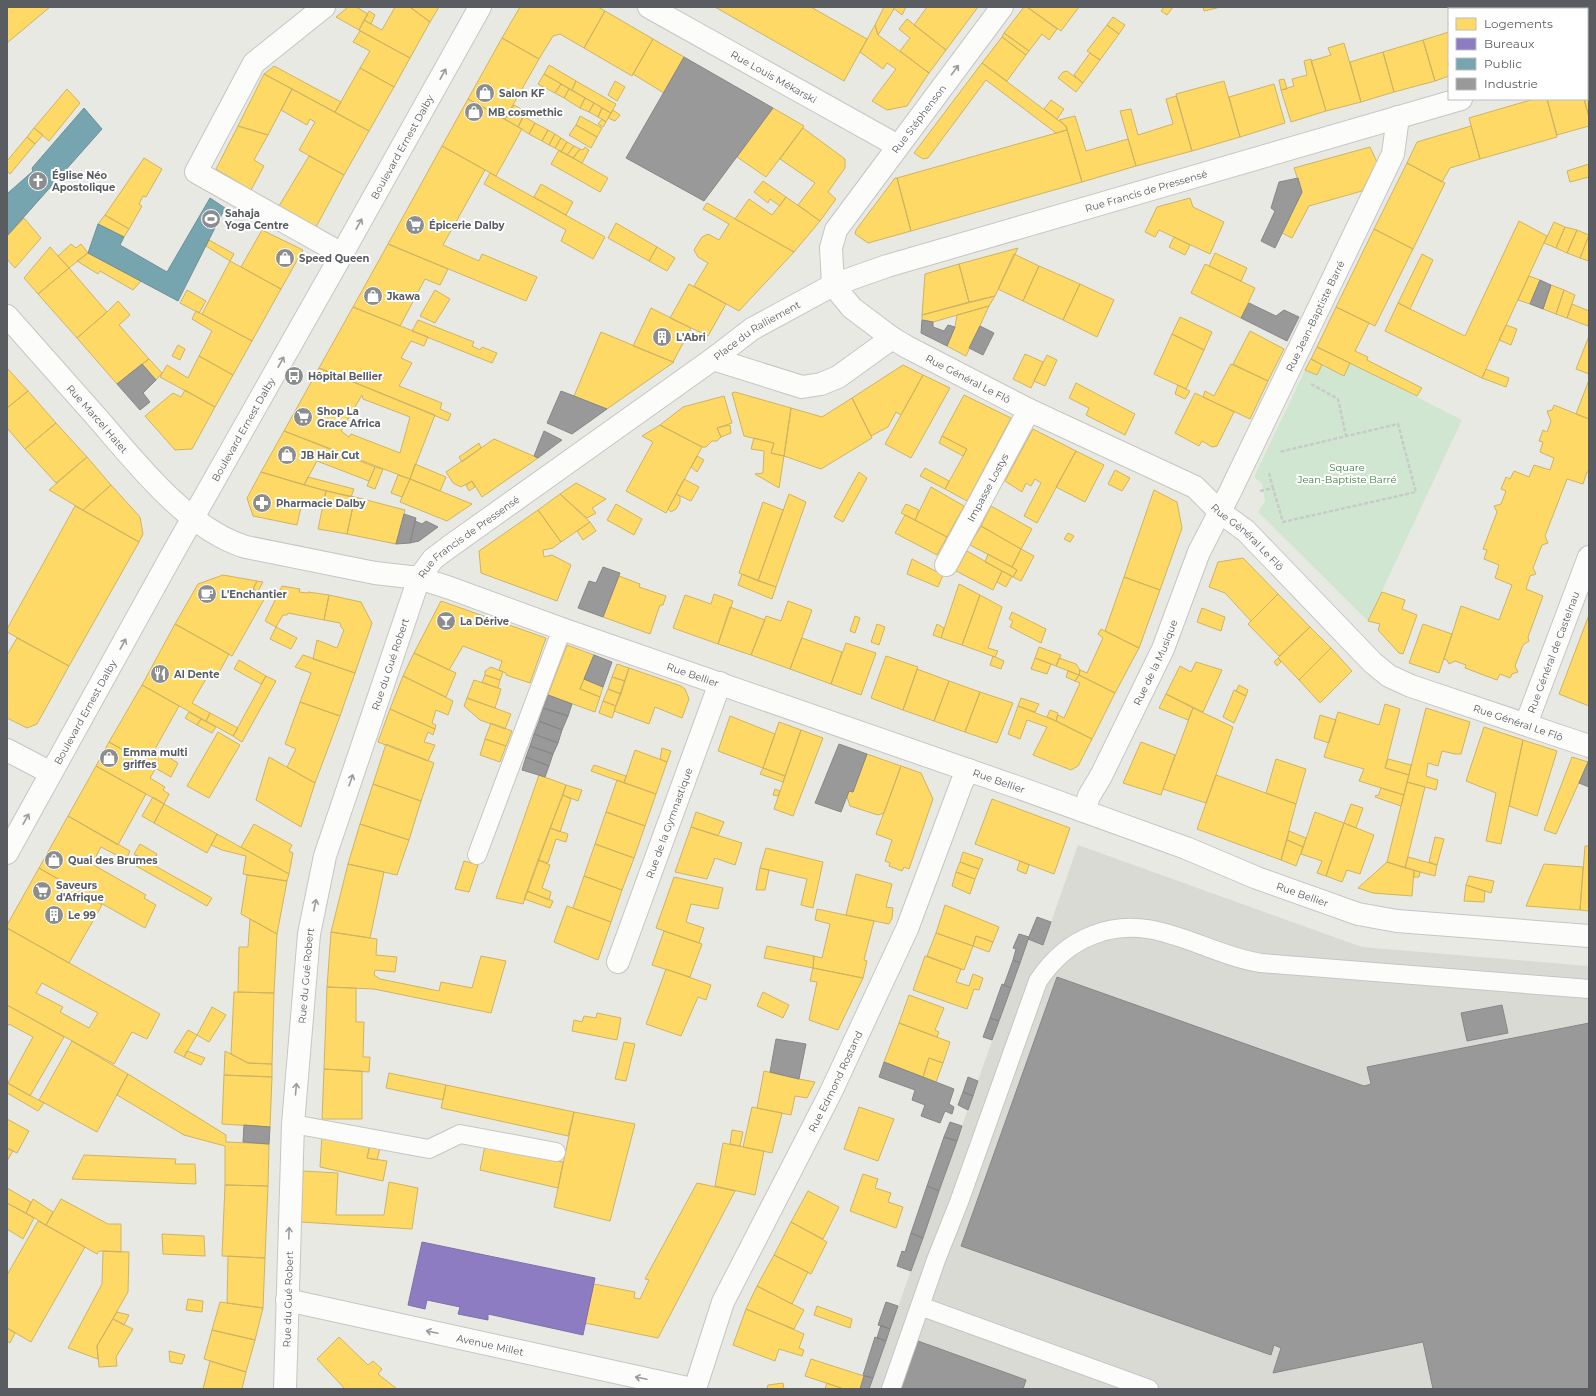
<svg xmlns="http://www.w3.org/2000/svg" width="1596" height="1396" viewBox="0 0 1596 1396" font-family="Montserrat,sans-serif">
<rect width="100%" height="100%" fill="#e9e9e4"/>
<path fill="#dadad5" d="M 1078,845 L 1362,947 L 1589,966 L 1589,1389 L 869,1389 L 1028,939 L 1043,945 Z"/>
<path fill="#d1e6d0" d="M 1350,363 L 1462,420 L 1368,621 L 1258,512 L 1265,501 L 1262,484 L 1254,477 L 1305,370 L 1317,375 L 1322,365 L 1344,376 Z"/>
<path fill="#ffd966" stroke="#cdb464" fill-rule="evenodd" d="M 7,7 L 50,7 L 7,43 Z
M 348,7 L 356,7 L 368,14 L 359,30 L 336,17 Z
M 395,7 L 410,7 L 430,22 L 410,58 L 359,30 L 364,20 L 382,30 Z
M 410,7 L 439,7 L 430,22 Z
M 520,7 L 598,7 L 605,11 L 584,48 L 560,34 L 553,36 L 539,59 L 502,38 Z
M 715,7 L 811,7 L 867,39 L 844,81 Z
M 884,7 L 892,7 L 894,9 L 878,35 L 875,25 Z
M 892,7 L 906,7 L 902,15 Z
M 927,7 L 978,7 L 946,50 L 914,25 Z
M 1024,7 L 1027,7 L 1057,29 L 1049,40 L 1042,34 L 1029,51 L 1004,33 Z
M 1027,7 L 1079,7 L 1061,31 Z
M 1164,7 L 1173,7 L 1167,15 L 1161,11 Z
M 1203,7 L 1221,7 L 1204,11 Z
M 1500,7 L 1513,7 L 1514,9 L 1501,9 Z
M 369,11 L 375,15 L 371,24 L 364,20 Z
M 605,11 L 653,39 L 632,76 L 584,48 Z
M 1113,17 L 1125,25 L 1119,34 L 1107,25 Z
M 907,19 L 946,50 L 929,73 L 900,51 L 910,38 L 899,29 Z
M 875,25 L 878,35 L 929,73 L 907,106 L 887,110 L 872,101 L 896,69 L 887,63 L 883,69 L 860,52 Z
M 1107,25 L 1119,34 L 1100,60 L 1087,51 Z
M 360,31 L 410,58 L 394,87 L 360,68 L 370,51 L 353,42 Z
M 1449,32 L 1449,76 L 1435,81 L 1423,40 Z
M 1004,33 L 1029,51 L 1026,55 L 1002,37 Z
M 1002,37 L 1026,55 L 1007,81 L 982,63 Z
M 502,38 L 539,59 L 505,119 L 468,99 Z
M 653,39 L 684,57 L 664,93 L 633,74 Z
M 1423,40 L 1435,81 L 1394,92 L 1383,52 Z
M 1344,43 L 1361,102 L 1326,111 L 1311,61 L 1331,55 L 1328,48 Z
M 1383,52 L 1394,92 L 1361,102 L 1350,62 Z
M 1090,53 L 1100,60 L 1083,83 L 1074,75 Z
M 1311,59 L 1326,111 L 1291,122 L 1281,90 L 1294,86 L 1292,79 L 1307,75 L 1304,61 Z
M 982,63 L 1066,126 L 1067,130 L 1056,133 L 986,80 L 928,158 L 923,159 L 914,153 Z
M 549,65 L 576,81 L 572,90 L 544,74 Z
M 274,66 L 341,102 L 335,112 L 264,74 Z
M 360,68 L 394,87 L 369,131 L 335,112 Z
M 1067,71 L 1083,83 L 1076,92 L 1058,78 L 1063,72 Z
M 264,74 L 292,89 L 268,135 L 238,126 Z
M 544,74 L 561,84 L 555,93 L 538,84 Z
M 1284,79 L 1287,89 L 1281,90 L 1279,80 Z
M 576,81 L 616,104 L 611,113 L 572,90 Z
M 615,81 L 625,87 L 617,101 L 608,95 Z
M 1224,81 L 1240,137 L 1192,151 L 1176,94 Z
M 1587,83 L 1589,83 L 1589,117 L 1584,99 L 1587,99 Z
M 561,84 L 569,89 L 564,98 L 555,93 Z
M 1274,84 L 1285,123 L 1240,137 L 1229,97 Z
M 67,89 L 80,103 L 49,141 L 34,128 Z
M 292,89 L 369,131 L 344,175 L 299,150 L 315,122 L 310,119 L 307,125 L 281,110 Z
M 569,89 L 585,98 L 580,108 L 564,98 Z
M 1176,96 L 1192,151 L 1136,166 L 1120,111 L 1131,109 L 1138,135 L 1173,124 L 1166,99 Z
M 585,98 L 594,103 L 589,112 L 580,108 Z
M 468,99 L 522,129 L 496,176 L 442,146 Z
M 1534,99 L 1547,99 L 1557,137 L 1480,159 L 1469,118 Z
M 1547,99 L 1584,99 L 1589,117 L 1589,126 L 1557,135 Z
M 1051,100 L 1064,109 L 1057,119 L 1044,109 Z
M 594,103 L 602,108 L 598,117 L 589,112 Z
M 514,105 L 526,112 L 518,127 L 505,119 Z
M 602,108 L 611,113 L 606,122 L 598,117 Z
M 773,108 L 804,126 L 766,177 L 737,157 Z
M 613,110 L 620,115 L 615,121 L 608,118 Z
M 523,116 L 535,123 L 529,134 L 518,127 Z
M 580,116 L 602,128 L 597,137 L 576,125 Z
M 1075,116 L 1086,151 L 1128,139 L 1136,166 L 1082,182 L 1066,126 L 1059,120 Z
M 602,119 L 606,122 L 603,127 L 598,124 Z
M 535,123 L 548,130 L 542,141 L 529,134 Z
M 576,125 L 597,137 L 591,148 L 569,135 Z
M 238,126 L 268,135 L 254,160 L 264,166 L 251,190 L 216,169 Z
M 1471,126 L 1480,159 L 1450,168 L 1442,182 L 1407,163 L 1417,142 Z
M 34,128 L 43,135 L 35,144 L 27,137 Z
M 803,128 L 845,159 L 845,168 L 828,192 L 836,199 L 820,221 L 798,205 L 815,183 L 780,159 Z
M 548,130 L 555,134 L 549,145 L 542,141 Z
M 1067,130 L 1082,182 L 911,231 L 897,178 Z
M 555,134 L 561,138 L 555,148 L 549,145 Z
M 27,137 L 35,144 L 10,174 L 7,171 L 7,161 Z
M 561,138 L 567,142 L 561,152 L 555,148 Z
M 567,142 L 574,146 L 567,155 L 561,152 Z
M 442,146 L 485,170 L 443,245 L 479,261 L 482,254 L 537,277 L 526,301 L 388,244 Z
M 574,146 L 580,149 L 573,158 L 567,155 Z
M 585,147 L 589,150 L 582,163 L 573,158 L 580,149 L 583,150 Z
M 1370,147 L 1377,162 L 1362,191 L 1309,206 L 1292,238 L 1282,233 L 1302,192 L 1294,168 Z
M 559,150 L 608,178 L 600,192 L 551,164 Z
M 309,156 L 344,175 L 316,227 L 279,206 Z
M 144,158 L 162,169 L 146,197 L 143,196 L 139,204 L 142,206 L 129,229 L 105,215 Z
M 1407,163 L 1445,183 L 1413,249 L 1374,229 Z
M 1589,164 L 1589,177 L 1570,182 L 1567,171 Z
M 490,173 L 605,237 L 593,259 L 561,241 L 566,230 L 484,184 Z
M 895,178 L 897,178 L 911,231 L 868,243 L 855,234 L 856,230 Z
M 763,181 L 786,197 L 780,206 L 770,199 L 768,203 L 754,192 Z
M 541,184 L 573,202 L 566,215 L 534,197 Z
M 786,197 L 820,221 L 794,252 L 735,219 L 749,199 L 772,215 Z
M 1190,198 L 1193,207 L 1224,222 L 1210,254 L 1159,230 L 1155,237 L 1145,232 L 1157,207 Z
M 707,203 L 794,252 L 739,311 L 694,286 L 708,263 L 698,257 L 694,250 L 702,237 L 708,234 L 719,240 L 729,224 L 703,209 Z
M 105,215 L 129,229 L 124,237 L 98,224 Z
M 24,218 L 41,238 L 15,268 L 7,259 L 7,236 Z
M 1519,221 L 1547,236 L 1482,378 L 1385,331 L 1398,303 L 1465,336 Z
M 1554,222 L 1565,227 L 1556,248 L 1544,243 Z
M 616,223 L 657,247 L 649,261 L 608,238 Z
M 1565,227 L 1577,230 L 1567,253 L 1556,248 Z
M 1374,229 L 1413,249 L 1375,326 L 1336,307 Z
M 262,230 L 303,250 L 281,289 L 241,267 Z
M 1577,230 L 1589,235 L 1580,258 L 1567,253 Z
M 1589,235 L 1589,261 L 1580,258 Z
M 1174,237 L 1190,245 L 1185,255 L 1169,247 Z
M 209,240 L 234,254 L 230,261 L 206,246 Z
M 71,244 L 76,248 L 81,244 L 88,253 L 69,268 L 58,256 Z
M 388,244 L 448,269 L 440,285 L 425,279 L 400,326 L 353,307 Z
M 50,247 L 69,268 L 38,294 L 24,278 Z
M 657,247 L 675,258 L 667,271 L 649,261 Z
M 1018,248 L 995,296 L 969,302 L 959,264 Z
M 88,253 L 141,281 L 133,290 L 100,271 L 98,274 L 77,261 Z
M 1215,253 L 1247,268 L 1241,281 L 1209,266 Z
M 1014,254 L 1039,266 L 1023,301 L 998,289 Z
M 1422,254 L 1433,260 L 1410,309 L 1398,303 Z
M 230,261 L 281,289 L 252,341 L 202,314 Z
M 959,264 L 969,302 L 922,315 L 925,274 Z
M 1205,264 L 1255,288 L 1241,318 L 1191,293 Z
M 1039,266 L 1080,284 L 1063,320 L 1023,301 Z
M 69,268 L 107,312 L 77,338 L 38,294 Z
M 1529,276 L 1540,280 L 1530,304 L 1518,300 Z
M 689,284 L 726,304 L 708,336 L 670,318 Z
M 1080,284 L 1114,300 L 1097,337 L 1063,320 Z
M 1551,285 L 1564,290 L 1556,314 L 1543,309 Z
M 187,290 L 206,301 L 199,313 L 180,303 Z
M 435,290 L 450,299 L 435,323 L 420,316 Z
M 1564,290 L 1575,295 L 1567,318 L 1556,314 Z
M 995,296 L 989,306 L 933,322 L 922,320 L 922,315 Z
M 118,301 L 130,315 L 119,325 L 149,359 L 117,384 L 77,338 L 107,312 Z
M 1572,304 L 1589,311 L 1588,326 L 1567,318 Z
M 989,306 L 966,356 L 947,346 L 955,327 L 957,315 Z
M 353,307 L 428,337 L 424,346 L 411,341 L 401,358 L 412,363 L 399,386 L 442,403 L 440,409 L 451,414 L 448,421 L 319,368 Z
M 1336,307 L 1369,323 L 1355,351 L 1368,357 L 1367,360 L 1422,388 L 1417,396 L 1317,347 Z
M 651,308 L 691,328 L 673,362 L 633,346 Z
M 196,311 L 252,341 L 233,375 L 199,356 L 212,331 L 192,319 Z
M 1180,317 L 1212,332 L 1204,350 L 1172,334 Z
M 418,320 L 474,342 L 472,346 L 480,350 L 482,347 L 497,353 L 492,363 L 412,331 Z
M 1506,325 L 1517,329 L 1511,345 L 1499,340 Z
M 1250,331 L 1284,349 L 1268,381 L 1233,364 Z
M 601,332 L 673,362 L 674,362 L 607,409 L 574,396 Z
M 1172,334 L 1204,350 L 1186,389 L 1154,374 Z
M 1589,336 L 1589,374 L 1576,369 Z
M 178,345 L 185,349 L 180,360 L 172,356 Z
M 1317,347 L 1350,363 L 1344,376 L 1311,359 Z
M 1025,354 L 1043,362 L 1031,388 L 1013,379 Z
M 1047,355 L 1057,360 L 1045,386 L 1034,381 Z
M 199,356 L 233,375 L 215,407 L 160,377 L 167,365 L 188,378 Z
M 149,359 L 162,373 L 156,380 L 142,364 Z
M 1311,359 L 1322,365 L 1317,375 L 1305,370 Z
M 1231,364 L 1268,381 L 1250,419 L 1203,397 L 1205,391 L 1214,396 Z
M 903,365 L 923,375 L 901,415 L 896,412 L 888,427 L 871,436 L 852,398 Z
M 7,368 L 28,391 L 7,408 Z
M 319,368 L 435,415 L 410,479 L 284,431 ZM 362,395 L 363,399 L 410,417 L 400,453 L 351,434 L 349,437 L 341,431 Z
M 1486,369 L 1509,378 L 1506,387 L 1482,378 Z
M 923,375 L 950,388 L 911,458 L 885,444 Z
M 1589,380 L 1589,419 L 1576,414 Z
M 1076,383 L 1135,414 L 1125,435 L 1086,415 L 1089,408 L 1069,398 Z
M 1178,385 L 1190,391 L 1185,399 L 1175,394 Z
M 185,390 L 215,407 L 192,449 L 175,450 L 145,416 L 173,393 L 181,397 Z
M 28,391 L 56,423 L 25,449 L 7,428 L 7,408 Z
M 735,392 L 791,408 L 784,456 L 771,453 L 774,443 L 744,436 L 732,393 Z
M 1195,393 L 1234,412 L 1217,446 L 1212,447 L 1202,441 L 1199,446 L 1175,433 Z
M 964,395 L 1011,418 L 967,501 L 945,489 L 967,449 L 942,436 Z
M 724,396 L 732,423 L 717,428 L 721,437 L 717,441 L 712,441 L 706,447 L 702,447 L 660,425 L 683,407 Z
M 852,398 L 872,438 L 821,469 L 784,456 L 791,408 L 822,417 Z
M 1554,405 L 1589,419 L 1589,472 L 1587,472 L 1583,484 L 1567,479 L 1545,536 L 1548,543 L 1542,545 L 1533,568 L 1536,574 L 1530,576 L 1526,589 L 1543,596 L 1528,637 L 1529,641 L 1523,645 L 1515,666 L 1518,672 L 1512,674 L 1510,678 L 1500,674 L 1497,680 L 1465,668 L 1466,665 L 1455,661 L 1449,664 L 1447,660 L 1444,659 L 1461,606 L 1499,620 L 1512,585 L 1495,578 L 1499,565 L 1484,559 L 1487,550 L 1483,549 L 1497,512 L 1494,506 L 1501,504 L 1506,491 L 1501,489 L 1506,477 L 1510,479 L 1514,471 L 1529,477 L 1534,465 L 1550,470 L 1554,458 L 1540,452 L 1543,442 L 1539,441 L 1543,430 L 1547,432 L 1551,421 L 1547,411 L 1552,410 Z
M 56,423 L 87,457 L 56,483 L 25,449 Z
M 660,425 L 702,447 L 666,513 L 626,491 L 653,442 L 642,436 Z
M 730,425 L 731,433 L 721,437 L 717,428 Z
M 1033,429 L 1076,451 L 1037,523 L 1024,516 L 1041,483 L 1035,479 L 1031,486 L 1026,483 L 1022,492 L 1005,481 Z
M 284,431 L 375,467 L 369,481 L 317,461 L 304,485 L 261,472 Z
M 942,436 L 967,449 L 963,456 L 939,443 Z
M 754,438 L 774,443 L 771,453 L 784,456 L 779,488 L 755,474 L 763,473 L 764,451 L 751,449 Z
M 494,439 L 538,458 L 482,497 L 472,481 L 461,487 L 453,483 L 446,472 Z
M 479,443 L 481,448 L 462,462 L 459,457 Z
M 1076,451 L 1104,465 L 1085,502 L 1056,487 Z
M 697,456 L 704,460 L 697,472 L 691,467 Z
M 87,457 L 111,485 L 83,510 L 49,490 Z
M 415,464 L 446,477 L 440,491 L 410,479 Z
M 375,467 L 383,469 L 375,489 L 367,486 Z
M 925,468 L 949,481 L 945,489 L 920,476 Z
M 1115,470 L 1130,478 L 1122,491 L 1108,484 Z
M 261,472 L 326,491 L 322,508 L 307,504 L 301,507 L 297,525 L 253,516 L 247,498 Z
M 859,472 L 867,478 L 843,522 L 834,517 Z
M 398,475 L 410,479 L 402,497 L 391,493 Z
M 308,477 L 354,489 L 351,497 L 304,485 Z
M 410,479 L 440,491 L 472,504 L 447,521 L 400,502 Z
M 684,479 L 699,487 L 691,501 L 676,494 Z
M 472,481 L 475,487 L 469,491 L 466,485 Z
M 576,483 L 606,499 L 592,508 L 596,513 L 587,518 L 560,494 Z
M 111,485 L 140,517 L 143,534 L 139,542 L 83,510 Z
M 931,487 L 964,506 L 947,537 L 915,520 Z
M 1154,490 L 1177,502 L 1182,528 L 1160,590 L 1124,577 Z
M 326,491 L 355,497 L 347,534 L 318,529 Z
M 560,494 L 590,522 L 561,542 L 538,510 Z
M 676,494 L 680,496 L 680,502 L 676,509 L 671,512 L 668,509 Z
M 789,494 L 806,502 L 776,587 L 758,581 Z
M 355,497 L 405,510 L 396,544 L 347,534 Z
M 763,502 L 783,510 L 758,581 L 739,573 Z
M 616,504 L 642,519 L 634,535 L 607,520 Z
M 906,504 L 919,510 L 915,520 L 901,513 Z
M 75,506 L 139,542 L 69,666 L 7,632 L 7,629 Z
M 991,506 L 1032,529 L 1021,549 L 981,526 Z
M 538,510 L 561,542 L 553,548 L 543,550 L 544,557 L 552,555 L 571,565 L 557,601 L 481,573 L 479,551 Z
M 905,515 L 947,537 L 937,555 L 895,533 Z
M 590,522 L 596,531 L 583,540 L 577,531 Z
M 981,526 L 1021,549 L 1012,567 L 970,545 Z
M 1068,533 L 1074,536 L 1070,542 L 1064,539 Z
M 1021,549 L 1034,556 L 1021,581 L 1013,577 L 1017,570 L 1012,567 Z
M 967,551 L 1002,571 L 993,590 L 956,571 Z
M 988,554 L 1017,570 L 1013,577 L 985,562 Z
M 1243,558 L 1278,594 L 1251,621 L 1225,593 L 1209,587 L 1218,562 Z
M 912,559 L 943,575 L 938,587 L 907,574 Z
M 1002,571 L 1012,576 L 1006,587 L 997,582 Z
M 742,574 L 776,587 L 772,599 L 738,585 Z
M 223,575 L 257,581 L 253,589 L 266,596 L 232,656 L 175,624 L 198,584 Z
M 619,576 L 640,584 L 639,587 L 666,596 L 663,605 L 660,605 L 650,634 L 603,617 Z
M 1124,577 L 1160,590 L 1139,648 L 1105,631 Z
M 257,581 L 263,582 L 258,591 L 253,589 Z
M 959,584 L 980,595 L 962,645 L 941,638 Z
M 282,586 L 300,589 L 299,592 L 308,593 L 308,592 L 329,595 L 324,620 L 288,613 L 287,615 L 283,615 L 276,627 L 265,621 Z
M 1382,592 L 1405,600 L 1402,609 L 1417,615 L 1403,654 L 1399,653 L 1378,630 L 1380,624 L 1368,621 Z
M 714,594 L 733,601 L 718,644 L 673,628 L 685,595 L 711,604 Z
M 1278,594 L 1310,627 L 1279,656 L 1248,624 Z
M 329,595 L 361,602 L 372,623 L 355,673 L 313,659 L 317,640 L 337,648 L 344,630 L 341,627 L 340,623 L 324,620 Z
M 980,595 L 1002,607 L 988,648 L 998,651 L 995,657 L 962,645 Z
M 441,601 L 546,638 L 530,683 L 506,675 L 506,673 L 499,670 L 502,661 L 463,646 L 449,670 L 414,653 Z
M 788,601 L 812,610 L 790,669 L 751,655 L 766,616 L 781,621 Z
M 730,607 L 765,620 L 751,655 L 718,644 Z
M 1202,608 L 1225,617 L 1221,631 L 1197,622 Z
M 1012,612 L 1046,629 L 1041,643 L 1010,627 L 1013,621 L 1009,619 Z
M 1589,615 L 1589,706 L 1559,694 Z
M 855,616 L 860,618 L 855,633 L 850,631 Z
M 175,624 L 229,654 L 217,676 L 210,672 L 192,703 L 210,713 L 206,721 L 142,685 Z
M 877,624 L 885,627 L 879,645 L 871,642 Z
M 937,624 L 944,628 L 941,638 L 933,635 Z
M 1423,624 L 1452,634 L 1439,673 L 1409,663 Z
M 276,627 L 297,638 L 291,649 L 270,639 Z
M 1310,627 L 1331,648 L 1299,680 L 1278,658 Z
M 1101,629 L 1139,648 L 1115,693 L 1079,675 L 1080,670 L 1087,673 L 1103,638 L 1098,634 Z
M 17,638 L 69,666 L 37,724 L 27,728 L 7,718 L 7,655 Z
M 802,638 L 842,652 L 831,684 L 790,669 Z
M 846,643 L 876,653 L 861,695 L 831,684 Z
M 567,645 L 594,655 L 580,689 L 600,697 L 595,712 L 548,695 Z
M 1039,647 L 1061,655 L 1056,666 L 1035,658 Z
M 1331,648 L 1352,671 L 1320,703 L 1299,680 Z
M 414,653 L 456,673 L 446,697 L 403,676 Z
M 303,655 L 355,673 L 340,716 L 300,702 L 311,673 L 295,667 Z
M 886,656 L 918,667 L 903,710 L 871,698 Z
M 993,656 L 1004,661 L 1001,669 L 990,665 Z
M 1035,658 L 1051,664 L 1047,674 L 1031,669 Z
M 1059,658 L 1076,664 L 1080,670 L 1079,675 L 1056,666 Z
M 1278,658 L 1281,662 L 1277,666 L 1274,662 Z
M 239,660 L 266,676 L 261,684 L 234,669 Z
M 1196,662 L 1222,670 L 1203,712 L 1166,694 L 1180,666 L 1191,672 Z
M 617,664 L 629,668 L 625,681 L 612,677 Z
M 491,667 L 503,672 L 500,680 L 485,675 L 485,671 Z
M 629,668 L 681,686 L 685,689 L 689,699 L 682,718 L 655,707 L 649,724 L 614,711 Z
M 917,669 L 949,681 L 934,721 L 903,710 Z
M 1068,671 L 1079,675 L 1075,681 L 1066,677 Z
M 485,675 L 500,680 L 498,688 L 482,682 Z
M 1079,675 L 1115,693 L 1092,739 L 1056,721 L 1058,715 L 1064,718 L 1080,683 L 1075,681 Z
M 266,676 L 276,681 L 242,742 L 233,736 Z
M 403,676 L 453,701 L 448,715 L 436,710 L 432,723 L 436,725 L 435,729 L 390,709 Z
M 612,677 L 625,681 L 621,694 L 608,689 Z
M 584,679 L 603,687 L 600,697 L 580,689 Z
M 474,680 L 501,689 L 495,708 L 467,698 Z
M 949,681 L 980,692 L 965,732 L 934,721 Z
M 142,685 L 179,706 L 155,749 L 178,763 L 171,777 L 109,742 Z
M 1239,685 L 1248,690 L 1246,696 L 1236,691 Z
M 608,689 L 621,694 L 616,706 L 603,701 Z
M 1234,690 L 1246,696 L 1234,723 L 1223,717 Z
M 980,692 L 1013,703 L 997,743 L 965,732 Z
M 1166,694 L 1193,708 L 1188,720 L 1159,708 Z
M 467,698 L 511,714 L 505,729 L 480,720 L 464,706 Z
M 1021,698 L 1039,704 L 1035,712 L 1018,706 Z
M 603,701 L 616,706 L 612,718 L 599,713 Z
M 300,702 L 340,716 L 315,783 L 287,767 L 296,749 L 285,744 Z
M 1385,704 L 1400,709 L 1385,768 L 1409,775 L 1404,795 L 1359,781 L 1364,769 L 1324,757 L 1338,712 L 1379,725 Z
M 1018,706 L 1056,721 L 1092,739 L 1078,766 L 1071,770 L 1033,755 L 1047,727 L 1027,720 L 1020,739 L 1008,734 Z
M 1193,708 L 1233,727 L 1206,803 L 1163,789 Z
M 1426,708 L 1470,722 L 1461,754 L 1455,754 L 1442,751 L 1438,766 L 1428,763 L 1426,776 L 1438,780 L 1436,790 L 1407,782 Z
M 390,709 L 435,729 L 433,735 L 428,732 L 424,742 L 435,745 L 428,761 L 378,742 Z
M 1050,710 L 1058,713 L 1056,721 L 1047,717 Z
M 189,712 L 201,719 L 197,725 L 185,718 Z
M 210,713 L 238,728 L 233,736 L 206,721 Z
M 1320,715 L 1336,720 L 1329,743 L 1314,738 Z
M 730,716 L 775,734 L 763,768 L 718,751 Z
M 201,719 L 216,727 L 212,733 L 197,725 Z
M 779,722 L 801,730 L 785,776 L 763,768 Z
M 491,723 L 512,731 L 506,746 L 485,739 Z
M 1484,727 L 1523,740 L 1501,844 L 1486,841 L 1496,793 L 1466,781 Z
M 801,730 L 823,738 L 793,816 L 774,809 Z
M 218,732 L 240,745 L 209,798 L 187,786 Z
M 485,739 L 506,746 L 500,762 L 480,755 Z
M 1523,740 L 1557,751 L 1537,816 L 1509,806 Z
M 109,742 L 156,768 L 150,778 L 165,787 L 163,790 L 169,794 L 164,804 L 96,766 Z
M 1141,742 L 1175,755 L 1161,795 L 1123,783 Z
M 386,744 L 434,763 L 421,801 L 373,784 Z
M 662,748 L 671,751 L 667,762 L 660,759 Z
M 635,750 L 667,762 L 656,794 L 624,783 Z
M 867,754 L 901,766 L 884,813 L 878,815 L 850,806 L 847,797 L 849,791 L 853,792 Z
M 269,757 L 315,783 L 301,827 L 256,800 Z
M 1572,757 L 1588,762 L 1556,834 L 1544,830 Z
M 1276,759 L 1306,769 L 1296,804 L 1266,793 Z
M 1388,759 L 1411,765 L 1409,775 L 1385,768 Z
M 594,765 L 626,776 L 624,783 L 591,771 Z
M 96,766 L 146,794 L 118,845 L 68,816 Z
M 901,766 L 921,773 L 933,799 L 909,869 L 904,867 L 902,871 L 889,866 L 890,863 L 885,861 L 892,840 L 876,834 Z
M 763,768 L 785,776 L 783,782 L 760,774 Z
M 539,775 L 566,785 L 523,904 L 496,898 Z
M 1216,775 L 1296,804 L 1281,860 L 1197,829 Z
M 617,780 L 656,794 L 645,826 L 606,812 Z
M 1407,782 L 1425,787 L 1405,868 L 1387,862 Z
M 373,784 L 421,801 L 409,840 L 360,824 Z
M 566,785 L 582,790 L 578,801 L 563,795 Z
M 1381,788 L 1404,795 L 1401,806 L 1375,797 L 1376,795 L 1378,796 Z
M 775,789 L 780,791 L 778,796 L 773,795 Z
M 563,795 L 571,799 L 560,832 L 550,828 Z
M 153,797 L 164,804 L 154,823 L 142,816 Z
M 992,799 L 1070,828 L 1054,874 L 975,844 Z
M 164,804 L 217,834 L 207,853 L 154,823 Z
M 1351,804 L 1363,808 L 1356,828 L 1344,823 Z
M 606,812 L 645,826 L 634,858 L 595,844 Z
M 696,812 L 724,822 L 718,836 L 691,827 Z
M 1315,812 L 1344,823 L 1326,876 L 1317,873 L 1322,861 L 1301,854 Z
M 68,816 L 130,851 L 126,860 L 101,847 L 92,864 L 146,895 L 144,898 L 156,905 L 145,928 L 39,868 Z
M 1344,823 L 1374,835 L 1360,874 L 1347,870 L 1342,882 L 1326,876 Z
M 254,824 L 292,845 L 289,851 L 293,853 L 289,874 L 241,847 Z
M 360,824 L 409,840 L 397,875 L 348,864 Z
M 691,827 L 742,843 L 735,865 L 715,858 L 707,879 L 675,872 Z
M 550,828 L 568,834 L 566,842 L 556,839 L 548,863 L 538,860 Z
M 1289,831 L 1306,838 L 1303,847 L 1287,840 Z
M 217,834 L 289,874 L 287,881 L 243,874 L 246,856 L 222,850 L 211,845 Z
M 1435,837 L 1444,839 L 1437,865 L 1429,862 Z
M 1287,840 L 1303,847 L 1296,866 L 1281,860 Z
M 140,844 L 157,854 L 152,864 L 134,854 Z
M 595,844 L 634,858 L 622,890 L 584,876 Z
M 1585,846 L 1589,846 L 1589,911 L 1580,910 Z
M 766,848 L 823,862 L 813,908 L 801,905 L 807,879 L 760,868 Z
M 963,852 L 983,859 L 979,869 L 960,862 Z
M 136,855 L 212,898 L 207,906 L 131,863 Z
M 1408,857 L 1437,865 L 1435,876 L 1405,868 Z
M 538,860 L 550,865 L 542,888 L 551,892 L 549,900 L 527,891 Z
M 464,861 L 478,865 L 469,892 L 455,889 Z
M 1020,861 L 1029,865 L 1026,874 L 1017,870 Z
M 960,862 L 979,869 L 975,879 L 956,872 Z
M 1387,862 L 1414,870 L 1412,896 L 1373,893 L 1358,888 Z
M 348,864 L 384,872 L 370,938 L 331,932 Z
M 1544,864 L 1583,867 L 1580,910 L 1526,906 Z
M 39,868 L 102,905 L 69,963 L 7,928 L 7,925 Z
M 760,868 L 769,870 L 765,890 L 756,890 Z
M 1414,870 L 1420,872 L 1419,877 L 1414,877 Z
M 956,872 L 975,879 L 970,894 L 952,886 Z
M 856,874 L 892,884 L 886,907 L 893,908 L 892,918 L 889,924 L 846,915 Z
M 247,875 L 287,881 L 277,934 L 241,914 Z
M 584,876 L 622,890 L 611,922 L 573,908 Z
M 1469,876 L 1494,881 L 1491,893 L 1466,885 Z
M 674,877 L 723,888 L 718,909 L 691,904 L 686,922 L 704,928 L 699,943 L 656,928 Z
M 1466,885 L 1485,891 L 1484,902 L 1464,901 Z
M 527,891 L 553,901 L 550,908 L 524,899 Z
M 945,905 L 999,927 L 993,942 L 976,936 L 973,946 L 936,933 Z
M 567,906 L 611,922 L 598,960 L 554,942 Z
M 817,909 L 874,921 L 864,960 L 867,961 L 863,978 L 813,968 L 814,956 L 822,958 L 830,924 L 815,920 Z
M 250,919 L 277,934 L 274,993 L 238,992 L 239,947 L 248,947 Z
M 7,928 L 160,1014 L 147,1039 L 132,1032 L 114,1064 L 7,1005 ZM 42,983 L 98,1013 L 89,1028 L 60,1012 L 63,1007 L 36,993 Z
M 664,931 L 702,944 L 690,977 L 652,965 Z
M 331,932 L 377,939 L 376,955 L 397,957 L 395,972 L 375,970 L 374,975 L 380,979 L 439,991 L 441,982 L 472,988 L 481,956 L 506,961 L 491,1013 L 374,989 L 327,987 Z
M 936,933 L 973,946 L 964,970 L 927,956 Z
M 976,936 L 993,942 L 989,952 L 973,946 Z
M 767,946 L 814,956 L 813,968 L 764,958 Z
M 925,956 L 961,969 L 956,982 L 969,986 L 973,974 L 983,978 L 979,990 L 974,989 L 967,1009 L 913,990 Z
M 813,968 L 863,978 L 838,1030 L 809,1020 L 817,982 L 810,981 Z
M 666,969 L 711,985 L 706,1000 L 698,997 L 681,1036 L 646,1024 Z
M 327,987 L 356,988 L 356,1022 L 364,1022 L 363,1057 L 370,1057 L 369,1072 L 324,1069 Z
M 234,992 L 274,993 L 272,1064 L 248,1063 L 231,1054 Z
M 763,992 L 789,1005 L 783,1018 L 757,1006 Z
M 909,995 L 944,1008 L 935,1030 L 939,1032 L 937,1037 L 899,1023 Z
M 7,1005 L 64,1037 L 30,1096 L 8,1083 L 33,1037 L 9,1024 L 7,1027 Z
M 212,1007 L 226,1015 L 209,1042 L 197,1035 Z
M 597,1013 L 621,1018 L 617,1040 L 572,1031 L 574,1020 L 582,1022 L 584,1016 L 596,1018 Z
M 899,1023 L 950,1042 L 943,1063 L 929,1058 L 923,1077 L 884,1062 Z
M 188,1030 L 197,1035 L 184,1057 L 174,1052 Z
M 72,1041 L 128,1074 L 97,1132 L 39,1100 Z
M 624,1042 L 635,1044 L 626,1081 L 615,1079 Z
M 187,1051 L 205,1058 L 201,1065 L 184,1057 Z
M 225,1051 L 248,1063 L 272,1064 L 272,1077 L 224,1075 Z
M 929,1058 L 943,1063 L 936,1082 L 923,1077 Z
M 324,1069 L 362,1071 L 362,1119 L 322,1119 Z
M 764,1071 L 799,1079 L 815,1082 L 807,1098 L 795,1096 L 791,1115 L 757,1108 Z
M 389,1073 L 446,1085 L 443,1100 L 386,1088 Z
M 128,1074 L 226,1135 L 226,1142 L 269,1144 L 268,1186 L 225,1185 L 225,1146 L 184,1135 L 117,1095 Z
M 224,1075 L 272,1077 L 270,1127 L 222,1124 Z
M 7,1083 L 44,1103 L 38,1111 L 7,1093 Z
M 446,1085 L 574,1112 L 568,1136 L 441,1108 Z
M 752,1107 L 782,1113 L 772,1153 L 743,1147 Z
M 859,1107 L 894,1119 L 878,1161 L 844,1149 Z
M 574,1112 L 635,1124 L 610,1221 L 554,1207 Z
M 7,1119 L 29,1131 L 17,1153 L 7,1148 Z
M 732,1130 L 743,1132 L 740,1146 L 730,1144 Z
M 322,1134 L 370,1145 L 367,1158 L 387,1161 L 383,1181 L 320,1167 Z
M 723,1143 L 764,1151 L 755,1195 L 715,1186 Z
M 370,1145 L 380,1148 L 377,1160 L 367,1158 Z
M 485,1146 L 563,1162 L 558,1188 L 480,1170 Z
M 7,1148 L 13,1151 L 7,1161 Z
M 84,1155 L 176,1159 L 175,1164 L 195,1164 L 196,1184 L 72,1179 Z
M 303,1171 L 338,1173 L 336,1215 L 384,1215 L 389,1182 L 418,1188 L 412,1229 L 301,1222 Z
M 863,1174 L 878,1179 L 875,1188 L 891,1193 L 888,1202 L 903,1207 L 896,1228 L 850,1211 Z
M 697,1183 L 735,1191 L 658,1338 L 585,1323 L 594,1284 L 635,1292 L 634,1298 L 640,1299 L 649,1280 L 645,1279 Z
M 225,1185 L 268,1186 L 265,1258 L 222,1256 Z
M 7,1188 L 31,1202 L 26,1213 L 7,1203 Z
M 808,1191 L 839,1207 L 823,1239 L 791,1222 Z
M 33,1199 L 53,1212 L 46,1225 L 26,1213 Z
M 61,1199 L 108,1224 L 121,1224 L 121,1252 L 99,1251 L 97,1254 L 46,1225 Z
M 7,1203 L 34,1218 L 23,1239 L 7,1229 Z
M 38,1221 L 85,1247 L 31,1342 L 7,1328 L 7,1275 Z
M 791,1222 L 827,1242 L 811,1274 L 774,1255 Z
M 162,1234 L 204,1236 L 205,1256 L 163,1254 Z
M 103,1251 L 129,1252 L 128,1292 L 97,1346 L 98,1359 L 68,1348 L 102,1284 Z
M 774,1255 L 808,1272 L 792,1304 L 757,1286 Z
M 228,1256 L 265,1258 L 263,1308 L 227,1303 Z
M 757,1286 L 804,1310 L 794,1329 L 746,1309 Z
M 188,1299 L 203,1301 L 202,1312 L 186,1310 Z
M 220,1302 L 263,1308 L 255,1340 L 212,1330 Z
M 817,1306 L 852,1319 L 850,1328 L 814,1315 Z
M 746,1309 L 804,1334 L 799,1348 L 804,1350 L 802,1356 L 779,1349 L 775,1361 L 733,1345 Z
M 117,1312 L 129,1315 L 124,1325 L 113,1319 Z
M 113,1319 L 133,1329 L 116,1357 L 117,1366 L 99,1367 L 97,1346 Z
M 7,1328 L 15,1333 L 10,1343 L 7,1341 Z
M 212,1330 L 255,1340 L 246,1372 L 204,1359 Z
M 339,1337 L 368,1365 L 373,1361 L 382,1369 L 378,1374 L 397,1389 L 345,1389 L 317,1359 Z
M 169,1351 L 185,1355 L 182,1364 L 170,1362 Z
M 811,1359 L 864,1376 L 860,1389 L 844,1389 L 805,1376 Z
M 210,1361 L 246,1372 L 242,1389 L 203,1389 Z
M 783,1383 L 784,1389 L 767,1389 L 768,1385 Z
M 827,1383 L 841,1388 L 840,1389 L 825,1389 Z"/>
<path fill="#8e7cc3" stroke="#7e72a6" d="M 422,1242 L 595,1278 L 583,1335 L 488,1314 L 488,1320 L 458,1314 L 460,1307 L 427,1300 L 425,1309 L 408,1305 Z"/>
<path fill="#76a5af" stroke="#6d8f98" d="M 84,108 L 102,129 L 7,236 L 7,192 L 8,193 L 33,171 L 32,168 Z
M 210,198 L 225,208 L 178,301 L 88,253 L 98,224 L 124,237 L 120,245 L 167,272 Z"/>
<path fill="#999" stroke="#868788" d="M 684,57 L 773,108 L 704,201 L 626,158 Z
M 1298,178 L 1302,192 L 1275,248 L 1261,241 L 1275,211 L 1271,208 L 1279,182 Z
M 1540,280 L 1551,285 L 1543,309 L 1530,304 Z
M 1249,303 L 1276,316 L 1284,310 L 1299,317 L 1287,341 L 1241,318 Z
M 922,320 L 933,322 L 933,327 L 944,331 L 948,325 L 955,327 L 947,346 L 921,333 Z
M 980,326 L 994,333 L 983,355 L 969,348 Z
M 142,364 L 156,380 L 143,393 L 150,402 L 140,410 L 117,384 Z
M 561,391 L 574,396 L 607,409 L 572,434 L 547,423 Z
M 544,431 L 562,440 L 538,458 L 534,456 Z
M 404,514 L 416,518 L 410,543 L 396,544 Z
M 415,521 L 422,524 L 426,521 L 438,527 L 419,541 L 410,543 Z
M 603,567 L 620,573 L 603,617 L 578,608 L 589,581 L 596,583 Z
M 594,655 L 612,662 L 603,687 L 584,679 Z
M 548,695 L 572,704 L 568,716 L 543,708 Z
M 543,708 L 568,716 L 562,730 L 539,721 Z
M 539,721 L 562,730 L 558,743 L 534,734 Z
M 534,734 L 558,743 L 553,754 L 530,746 Z
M 839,744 L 867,754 L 853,792 L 849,791 L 841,812 L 815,803 Z
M 530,746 L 553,754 L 549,766 L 526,757 Z
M 526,757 L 549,766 L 545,777 L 522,770 Z
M 1589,760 L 1589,787 L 1579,783 Z
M 1037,917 L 1051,922 L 1043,945 L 1028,939 Z
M 1019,934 L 1029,937 L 1020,963 L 1013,960 L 1016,949 L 1013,948 Z
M 1013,960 L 1020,963 L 1011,988 L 1004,985 Z
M 1057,977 L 1364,1086 L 1371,1084 L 1367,1067 L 1589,1023 L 1589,1389 L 1433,1389 L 1423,1342 L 1273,1373 L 1281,1348 L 1274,1345 L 1271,1355 L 961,1246 Z
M 1002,984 L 1011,988 L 999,1021 L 990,1018 Z
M 1502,1005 L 1508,1033 L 1467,1041 L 1461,1013 Z
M 990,1018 L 999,1021 L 992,1040 L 983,1037 Z
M 776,1039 L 806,1044 L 799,1079 L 770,1072 Z
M 884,1062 L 954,1089 L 949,1104 L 954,1107 L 952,1114 L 945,1111 L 940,1123 L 921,1116 L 925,1105 L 912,1100 L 915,1090 L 879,1077 Z
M 968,1077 L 978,1081 L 973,1096 L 963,1092 Z
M 963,1092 L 973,1096 L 968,1110 L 958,1105 Z
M 950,1122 L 962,1126 L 957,1141 L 944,1137 Z
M 244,1125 L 270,1127 L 269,1144 L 243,1142 Z
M 944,1137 L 957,1141 L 939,1191 L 927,1186 Z
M 927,1186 L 939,1191 L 923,1238 L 911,1233 Z
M 911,1233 L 923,1238 L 911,1271 L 897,1266 L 902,1251 L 905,1252 Z
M 886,1302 L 898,1306 L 890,1329 L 878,1325 Z
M 881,1325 L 890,1329 L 886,1341 L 877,1338 Z
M 875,1337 L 886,1341 L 873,1378 L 863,1375 Z
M 918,1341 L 1026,1380 L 1023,1389 L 901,1389 Z
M 864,1376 L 873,1378 L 869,1389 L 860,1389 Z"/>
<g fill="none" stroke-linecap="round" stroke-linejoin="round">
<g stroke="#c5c6c4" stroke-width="20">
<path id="service" d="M 477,855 L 562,629
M 293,1124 L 429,1149 L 460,1134 L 556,1152
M 920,1306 L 1149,1389
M 891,1389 L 936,1260 L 959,1202 L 1038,981 C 1052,960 1069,944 1093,935 C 1153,911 1203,954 1261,963 L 1589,989"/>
</g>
<g stroke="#c5c6c4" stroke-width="24">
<g id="minor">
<path d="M 324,7 L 254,63 L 196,172 L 342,254"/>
<path id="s1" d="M 649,7 L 898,146"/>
<path id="s2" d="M 1002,7 L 836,230 L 831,248 L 833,285 L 852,308 L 892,338 L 907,347 L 1029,410 L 1195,487 L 1220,512 L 1246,531 L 1373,663 L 1389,676 L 1411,686 L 1589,746"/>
<path d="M 1564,7 L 1568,9"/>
<path d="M 1587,18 L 1589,19"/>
<path d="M 1587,64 L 1589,63"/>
<path id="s3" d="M 7,316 C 38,351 69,386 100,421 C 138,465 189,530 246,547 L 375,573 L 419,578 L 450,588 L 562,629 L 1017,787 L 1186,848 L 1257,878 L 1358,914 L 1397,921 L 1589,936"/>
<path d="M 713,359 L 802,387 L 821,384 L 838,377 L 892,338"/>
<path id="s4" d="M 946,565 L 1029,410"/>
<path id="s5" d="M 1526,724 L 1589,557"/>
<path d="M 7,750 L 51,773"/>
<path id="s6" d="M 1084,811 L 1089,796 L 1101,776 L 1163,649 L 1199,552 L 1230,492 L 1393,154 L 1398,117"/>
<path id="s7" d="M 618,962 L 720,683"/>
<path id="s8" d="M 287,1300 L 692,1389"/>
<path id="s9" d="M 285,1389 L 293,1124 L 309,934 L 325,856 L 419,578 L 433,559 L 449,547 L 713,359 L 752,329 L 833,285 L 887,266 L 1461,99"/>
<path id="s10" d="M 695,1389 L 723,1302 L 830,1094 L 907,929 L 962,782 L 969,770"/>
</g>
</g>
<g stroke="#c5c6c4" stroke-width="24">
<g id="tertiary">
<path id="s11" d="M 7,853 L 169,560 L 342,254 L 480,7"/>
</g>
</g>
<path stroke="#c6cbc9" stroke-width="2.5" stroke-dasharray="4 2" stroke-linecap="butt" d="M 1311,384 L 1338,399 L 1346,436
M 1269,473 L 1273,488
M 1260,491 L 1273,488 L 1283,522 L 1416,492 L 1398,424 L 1279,452"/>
<use href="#service" stroke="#fcfcfb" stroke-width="18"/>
<use href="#minor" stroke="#fcfcfb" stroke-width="22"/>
<use href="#tertiary" stroke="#fcfcfb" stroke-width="22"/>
</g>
<defs><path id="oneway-shaft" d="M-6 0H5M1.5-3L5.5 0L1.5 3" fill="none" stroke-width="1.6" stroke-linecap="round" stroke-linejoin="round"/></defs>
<g stroke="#9a9c9f">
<use href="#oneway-shaft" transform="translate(955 70) rotate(-53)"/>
<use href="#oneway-shaft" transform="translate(443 74) rotate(-61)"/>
<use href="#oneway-shaft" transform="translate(359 224) rotate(-61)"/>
<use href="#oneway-shaft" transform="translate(281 362) rotate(-61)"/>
<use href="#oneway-shaft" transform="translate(123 644) rotate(-61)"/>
<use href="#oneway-shaft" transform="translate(351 780) rotate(-71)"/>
<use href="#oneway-shaft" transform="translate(26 819) rotate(-61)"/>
<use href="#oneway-shaft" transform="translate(315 905) rotate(-78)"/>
<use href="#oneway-shaft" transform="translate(296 1089) rotate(-85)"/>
<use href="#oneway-shaft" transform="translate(289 1233) rotate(-88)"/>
<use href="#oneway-shaft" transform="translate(432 1332) rotate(-168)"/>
<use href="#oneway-shaft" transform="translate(641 1378) rotate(-168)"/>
</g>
<defs>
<g id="shop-disc" transform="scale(1)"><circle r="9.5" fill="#8b8d8f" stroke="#fff"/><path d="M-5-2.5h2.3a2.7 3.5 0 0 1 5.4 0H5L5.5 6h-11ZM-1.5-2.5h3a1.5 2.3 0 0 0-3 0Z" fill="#fff"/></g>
<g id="church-disc" transform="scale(1)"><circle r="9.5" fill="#8b8d8f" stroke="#fff"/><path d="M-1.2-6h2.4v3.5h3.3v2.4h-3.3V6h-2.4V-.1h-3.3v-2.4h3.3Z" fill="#fff"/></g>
<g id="stadium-disc" transform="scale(1)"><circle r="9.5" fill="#8b8d8f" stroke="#fff"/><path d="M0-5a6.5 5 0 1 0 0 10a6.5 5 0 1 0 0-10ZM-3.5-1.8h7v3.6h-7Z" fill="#fff"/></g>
<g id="supermarket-disc" transform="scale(1)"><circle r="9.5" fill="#8b8d8f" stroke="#fff"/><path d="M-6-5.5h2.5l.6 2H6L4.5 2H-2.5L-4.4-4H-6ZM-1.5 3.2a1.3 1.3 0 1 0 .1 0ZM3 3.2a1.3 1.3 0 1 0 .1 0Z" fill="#fff"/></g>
<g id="building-disc" transform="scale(1)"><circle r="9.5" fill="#8b8d8f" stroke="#fff"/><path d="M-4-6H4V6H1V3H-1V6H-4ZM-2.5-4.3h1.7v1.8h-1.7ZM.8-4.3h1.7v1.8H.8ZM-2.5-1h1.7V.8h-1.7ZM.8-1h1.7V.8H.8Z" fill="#fff"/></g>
<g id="bus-disc" transform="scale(1)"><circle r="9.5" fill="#8b8d8f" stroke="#fff"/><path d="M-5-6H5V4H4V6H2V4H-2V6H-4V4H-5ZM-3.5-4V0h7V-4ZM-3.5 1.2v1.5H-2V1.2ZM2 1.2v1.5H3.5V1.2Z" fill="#fff"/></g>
<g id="pharmacy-disc" transform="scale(1)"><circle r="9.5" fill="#8b8d8f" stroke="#fff"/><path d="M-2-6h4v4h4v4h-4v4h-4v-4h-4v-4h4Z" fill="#fff"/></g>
<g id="cafe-disc" transform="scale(1)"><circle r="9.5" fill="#8b8d8f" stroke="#fff"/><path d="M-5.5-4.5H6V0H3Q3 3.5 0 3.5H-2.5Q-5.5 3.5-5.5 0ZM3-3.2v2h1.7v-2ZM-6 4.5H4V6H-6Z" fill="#fff"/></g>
<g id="bar-disc" transform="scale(1)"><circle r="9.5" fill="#8b8d8f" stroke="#fff"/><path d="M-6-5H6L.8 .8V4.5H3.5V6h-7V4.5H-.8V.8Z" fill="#fff"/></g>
<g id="restaurant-disc" transform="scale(1)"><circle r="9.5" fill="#8b8d8f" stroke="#fff"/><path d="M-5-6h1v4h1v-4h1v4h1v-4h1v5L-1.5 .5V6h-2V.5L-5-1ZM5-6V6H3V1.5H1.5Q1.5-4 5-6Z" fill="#fff"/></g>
</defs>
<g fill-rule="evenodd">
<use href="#shop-disc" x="485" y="93"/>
<use href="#shop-disc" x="474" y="112"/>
<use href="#church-disc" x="38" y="181"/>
<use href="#stadium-disc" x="211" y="219"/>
<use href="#supermarket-disc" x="415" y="225"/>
<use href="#shop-disc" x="285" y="258"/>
<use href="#shop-disc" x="373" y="296"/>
<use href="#building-disc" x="662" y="337"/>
<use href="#bus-disc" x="294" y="376"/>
<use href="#supermarket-disc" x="303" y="417"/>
<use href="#shop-disc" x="287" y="455"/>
<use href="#pharmacy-disc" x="262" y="503"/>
<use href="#cafe-disc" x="207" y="594"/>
<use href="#bar-disc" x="446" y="621"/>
<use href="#restaurant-disc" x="160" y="674"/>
<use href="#shop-disc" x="109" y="758"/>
<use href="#shop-disc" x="54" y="860"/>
<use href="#supermarket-disc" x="42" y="891"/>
<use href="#building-disc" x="54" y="915"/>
</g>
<g text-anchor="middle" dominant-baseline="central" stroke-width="4" stroke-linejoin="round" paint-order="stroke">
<g font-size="10" fill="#595c61" stroke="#fff">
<text stroke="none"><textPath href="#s1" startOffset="143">Rue Louis Mékarski</textPath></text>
<text transform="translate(919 119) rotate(-53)">Rue Stéphenson</text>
<text stroke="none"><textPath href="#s11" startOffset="809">Boulevard Ernest Dalby</textPath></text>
<text stroke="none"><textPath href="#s9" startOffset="1665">Rue Francis de Pressensé</textPath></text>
<text stroke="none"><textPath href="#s6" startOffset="547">Rue Jean-Baptiste Barré</textPath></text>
<text stroke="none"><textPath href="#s9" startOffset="1249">Place du Ralliement</textPath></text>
<text stroke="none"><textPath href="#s2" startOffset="500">Rue Général Le Flô</textPath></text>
<text stroke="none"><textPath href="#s3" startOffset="137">Rue Marcel Hatet</textPath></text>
<text stroke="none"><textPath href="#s11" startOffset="485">Boulevard Ernest Dalby</textPath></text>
<text stroke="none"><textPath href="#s4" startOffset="88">Impasse Lostys</textPath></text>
<text stroke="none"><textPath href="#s9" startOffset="894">Rue Francis de Pressensé</textPath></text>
<text stroke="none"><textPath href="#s2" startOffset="824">Rue Général Le Flô</textPath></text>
<text stroke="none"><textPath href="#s5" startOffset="77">Rue Général de Castelnau</textPath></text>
<text stroke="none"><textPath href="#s6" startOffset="165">Rue de la Musique</textPath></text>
<text stroke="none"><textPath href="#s9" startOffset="738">Rue du Gué Robert</textPath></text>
<text stroke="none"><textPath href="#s3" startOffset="802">Rue Bellier</textPath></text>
<text stroke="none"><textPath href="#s11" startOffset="161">Boulevard Ernest Dalby</textPath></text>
<text stroke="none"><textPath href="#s2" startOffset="1160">Rue Général Le Flô</textPath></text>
<text stroke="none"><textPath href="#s3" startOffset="1126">Rue Bellier</textPath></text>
<text stroke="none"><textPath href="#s7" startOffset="148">Rue de la Gymnastique</textPath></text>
<text stroke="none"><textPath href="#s3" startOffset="1450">Rue Bellier</textPath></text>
<text stroke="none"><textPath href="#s9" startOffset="414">Rue du Gué Robert</textPath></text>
<text stroke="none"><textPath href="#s10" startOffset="339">Rue Edmond Rostand</textPath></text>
<text stroke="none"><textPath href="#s9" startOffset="90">Rue du Gué Robert</textPath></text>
<text stroke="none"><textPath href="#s8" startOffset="208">Avenue Millet</textPath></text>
</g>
<g font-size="10" font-weight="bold" fill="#595c61" stroke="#fff" text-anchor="start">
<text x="499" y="93">Salon KF</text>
<text x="488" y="112">MB cosmethic</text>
<text x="52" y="175">Église Néo<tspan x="52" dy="12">Apostolique</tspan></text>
<text x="225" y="213">Sahaja<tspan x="225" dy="12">Yoga Centre</tspan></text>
<text x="429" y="225">Épicerie Dalby</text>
<text x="299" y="258">Speed Queen</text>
<text x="387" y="296">Jkawa</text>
<text x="676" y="337">L'Abri</text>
<text x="308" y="376">Hôpital Bellier</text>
<text x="317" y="411">Shop La<tspan x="317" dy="12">Grace Africa</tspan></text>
<text x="301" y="455">JB Hair Cut</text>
<text x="276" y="503">Pharmacie Dalby</text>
<text x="221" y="594">L'Enchantier</text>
<text x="460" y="621">La Dérive</text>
<text x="174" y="674">Al Dente</text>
<text x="123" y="752">Emma multi<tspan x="123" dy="12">griffes</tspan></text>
<text x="68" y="860">Quai des Brumes</text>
<text x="56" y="885">Saveurs<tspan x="56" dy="12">d'Afrique</tspan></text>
<text x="68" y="915">Le 99</text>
</g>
<g font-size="10" fill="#378340" stroke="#fff">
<text x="1347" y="467">Square<tspan x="1347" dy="12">Jean-Baptiste Barré</tspan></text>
</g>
</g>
<rect width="1596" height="1396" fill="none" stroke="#595c61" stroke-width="16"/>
<rect x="1448" y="8" width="140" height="92" fill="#ffffff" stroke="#bdbec0"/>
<rect x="1456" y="18" width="20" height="12" fill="#ffd966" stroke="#bdbec0"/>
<text x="1484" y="28" font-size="12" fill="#595c61">Logements</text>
<rect x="1456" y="38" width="20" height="12" fill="#8e7cc3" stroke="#bdbec0"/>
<text x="1484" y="48" font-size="12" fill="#595c61">Bureaux</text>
<rect x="1456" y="58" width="20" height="12" fill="#76a5af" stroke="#bdbec0"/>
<text x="1484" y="68" font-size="12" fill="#595c61">Public</text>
<rect x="1456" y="78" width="20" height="12" fill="#999999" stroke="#bdbec0"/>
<text x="1484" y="88" font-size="12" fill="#595c61">Industrie</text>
</svg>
